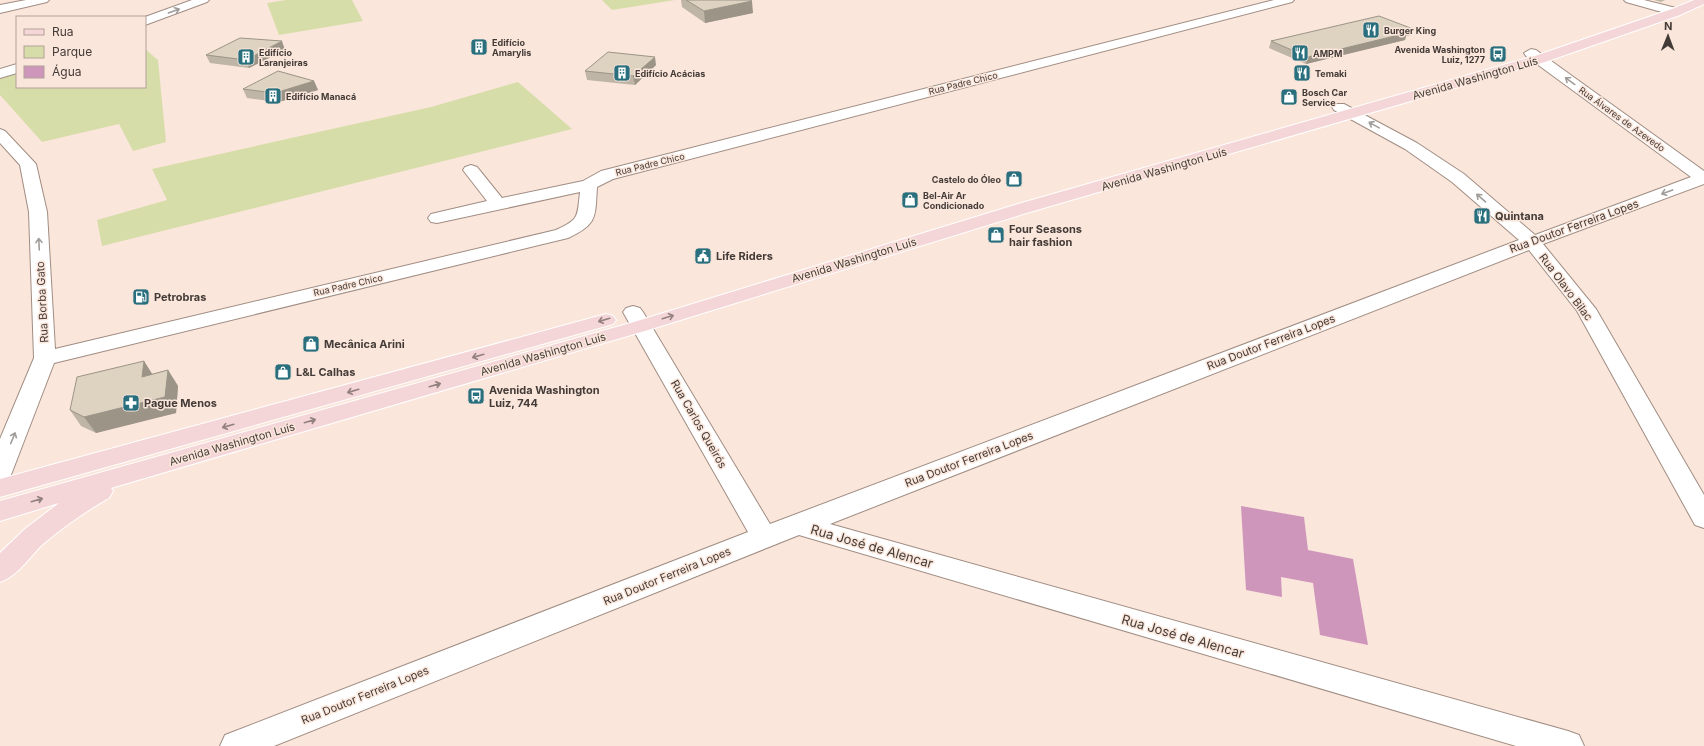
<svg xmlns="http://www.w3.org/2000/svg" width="1704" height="746" viewBox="0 0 1704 746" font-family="Inter,sans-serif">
<rect width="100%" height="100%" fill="#fbe6db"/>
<path fill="#d7dda9" d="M 286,0 L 352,0 L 363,21 L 279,35 L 267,3 Z
M 602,0 L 675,0 L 612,10 Z
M 145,49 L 158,60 L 166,142 L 133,151 L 119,124 L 42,142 L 0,95 L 0,79 L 17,72 L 17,87 L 145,87 Z
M 518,82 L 572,129 L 102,246 L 97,220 L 167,200 L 152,169 L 431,107 Z"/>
<path fill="#cf96bb" d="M 1241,506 L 1304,517 L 1308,550 L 1353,559 L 1368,645 L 1320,635 L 1313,583 L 1281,577 L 1282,597 L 1246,590 Z"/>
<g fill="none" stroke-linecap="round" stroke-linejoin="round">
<g stroke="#a08d83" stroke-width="2">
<path id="minor" d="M 26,0 L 49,0 L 47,2 L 0,13 L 0,5 Z
M 192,0 L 209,0 L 207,2 L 145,25 L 145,17 Z
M 1274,0 L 1294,0 L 1292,2 L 613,179 L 597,187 C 595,217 598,224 568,238 L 54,363 L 9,480 L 0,483 L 0,439 L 34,358 L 29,212 L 20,165 L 0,143 L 0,129 L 5,131 L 36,164 L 47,212 L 55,349 L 556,230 C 580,219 577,217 580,192 L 437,223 L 431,222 L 428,218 L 431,214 L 487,201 L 463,170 L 465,167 L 471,165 L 477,167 L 502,198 L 583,181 L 601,171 Z
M 1624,0 L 1644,0 L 1680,9 L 1682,12 L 1676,16 L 1626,2 Z
M 1531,49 L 1536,50 L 1704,171 L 1704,184 L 1543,244 L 1596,309 L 1704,495 L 1704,528 L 1695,525 L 1577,311 L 1529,250 L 830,524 L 1568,731 L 1579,735 L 1584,746 L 1516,746 L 799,535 L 274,746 L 220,746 L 225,735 L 748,532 L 623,312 L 626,308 L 633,306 L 640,308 L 643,312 L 770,524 L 1519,240 L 1452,182 L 1405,149 L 1334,110 L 1332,107 L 1334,104 L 1344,104 L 1417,143 L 1464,174 L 1535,235 L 1691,177 L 1526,56 L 1524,53 Z
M 17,64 L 17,73 L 0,78 L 0,69 Z"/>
</g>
<g stroke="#fff" stroke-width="2">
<path id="major" d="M 1694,0 L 1704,0 L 1704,4 L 1680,15 L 1545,62 L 1030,212 L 648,330 L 111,488 L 113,491 L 109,498 C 86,511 64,526 43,544 C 30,556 18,576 0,582 L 0,553 L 25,529 L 59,503 L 0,521 L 0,501 L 634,322 L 1018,204 L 1535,56 L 1672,9 Z
M 606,314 L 613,316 L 616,320 L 613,324 L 0,497 L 0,479 Z"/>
</g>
<use href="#minor" fill="#fff" fill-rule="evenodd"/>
<use href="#major" fill="#f5d6d8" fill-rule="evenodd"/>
</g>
<path fill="#bfb5a6" d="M 681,0 L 750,0 L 753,13 L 705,23 L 682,7 Z
M 1654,0 L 1665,0 L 1661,2 Z
M 1410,35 L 1406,36 L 1405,40 L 1306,64 L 1269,48 L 1271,41 Z
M 285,50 L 249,68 L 210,63 L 206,55 Z
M 656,65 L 635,85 L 587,80 L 585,71 Z
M 314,81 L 318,90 L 279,102 L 247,98 L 243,89 Z
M 144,361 L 152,374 L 168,370 L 178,386 L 176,413 L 96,433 L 81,426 L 70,410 Z"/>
<path fill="#9b9487" d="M 752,1 L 753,13 L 705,23 L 704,11 Z
M 1413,29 L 1410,35 L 1406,36 L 1405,40 L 1306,64 L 1308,57 Z
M 282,41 L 285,50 L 249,68 L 246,60 Z
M 655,57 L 656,65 L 635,85 L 633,76 Z
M 314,81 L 318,90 L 279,102 L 275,93 Z
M 144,361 L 154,377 L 142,377 Z
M 168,370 L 178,386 L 176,413 L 96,433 L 84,417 Z"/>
<path fill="#ded3c1" stroke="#9b9487" d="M 686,0 L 750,0 L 752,1 L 704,11 Z
M 1379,16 L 1413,29 L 1403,31 L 1407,33 L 1308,57 L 1271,41 Z
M 240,38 L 282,41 L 246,60 L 206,55 Z
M 608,52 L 655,57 L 633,76 L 585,71 Z
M 278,71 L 314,81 L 275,93 L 243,89 Z
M 144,361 L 142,377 L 168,370 L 165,397 L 84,417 L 70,410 L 77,377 Z"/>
<defs><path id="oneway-shaft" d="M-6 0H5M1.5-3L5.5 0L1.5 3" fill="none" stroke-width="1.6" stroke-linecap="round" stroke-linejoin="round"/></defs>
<g stroke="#a19d9b">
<use href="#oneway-shaft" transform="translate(174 11) rotate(-20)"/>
<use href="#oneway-shaft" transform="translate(1570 81) rotate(-144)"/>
<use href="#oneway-shaft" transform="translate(1374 125) rotate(-151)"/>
<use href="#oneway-shaft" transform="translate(1667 192) rotate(160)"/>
<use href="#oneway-shaft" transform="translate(1481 198) rotate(-139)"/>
<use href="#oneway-shaft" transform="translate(39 244) rotate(-93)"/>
<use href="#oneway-shaft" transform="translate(13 438) rotate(-68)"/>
</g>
<g stroke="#93817f">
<use href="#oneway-shaft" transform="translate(668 317) rotate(-17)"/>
<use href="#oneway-shaft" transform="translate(604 320) rotate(164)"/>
<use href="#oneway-shaft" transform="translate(478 356) rotate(164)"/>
<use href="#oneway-shaft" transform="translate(435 385) rotate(-16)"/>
<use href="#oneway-shaft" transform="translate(353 391) rotate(164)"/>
<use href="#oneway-shaft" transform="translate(310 421) rotate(-16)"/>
<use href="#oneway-shaft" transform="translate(228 426) rotate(164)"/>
<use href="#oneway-shaft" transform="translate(37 500) rotate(-16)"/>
</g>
<defs>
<g id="restaurant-square" transform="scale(0.9)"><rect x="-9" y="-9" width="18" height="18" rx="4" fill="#296f7d" stroke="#fbe6db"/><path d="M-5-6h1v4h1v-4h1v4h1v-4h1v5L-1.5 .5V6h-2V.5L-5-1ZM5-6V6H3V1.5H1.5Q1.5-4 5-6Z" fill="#fff"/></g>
<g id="building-square" transform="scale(0.9)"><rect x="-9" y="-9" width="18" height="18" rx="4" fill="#296f7d" stroke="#fbe6db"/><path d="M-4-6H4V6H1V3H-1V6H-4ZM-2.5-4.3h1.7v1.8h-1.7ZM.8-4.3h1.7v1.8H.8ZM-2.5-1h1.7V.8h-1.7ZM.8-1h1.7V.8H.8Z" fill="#fff"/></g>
<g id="bus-square" transform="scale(0.9)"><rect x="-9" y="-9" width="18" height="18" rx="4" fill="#296f7d" stroke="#fbe6db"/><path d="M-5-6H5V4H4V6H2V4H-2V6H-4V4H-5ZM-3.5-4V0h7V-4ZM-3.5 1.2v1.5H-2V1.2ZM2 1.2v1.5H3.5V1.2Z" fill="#fff"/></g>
<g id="shop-square" transform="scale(0.9)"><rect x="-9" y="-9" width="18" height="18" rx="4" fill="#296f7d" stroke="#fbe6db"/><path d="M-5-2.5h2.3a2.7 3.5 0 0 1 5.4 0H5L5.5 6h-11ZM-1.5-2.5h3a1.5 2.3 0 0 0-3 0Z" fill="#fff"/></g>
<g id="civic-square" transform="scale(0.9)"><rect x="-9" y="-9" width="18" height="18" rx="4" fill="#296f7d" stroke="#fbe6db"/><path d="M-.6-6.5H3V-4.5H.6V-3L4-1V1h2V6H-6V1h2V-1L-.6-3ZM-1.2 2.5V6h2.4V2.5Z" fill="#fff"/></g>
<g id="fuel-square" transform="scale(0.9)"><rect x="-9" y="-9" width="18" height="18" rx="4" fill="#296f7d" stroke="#fbe6db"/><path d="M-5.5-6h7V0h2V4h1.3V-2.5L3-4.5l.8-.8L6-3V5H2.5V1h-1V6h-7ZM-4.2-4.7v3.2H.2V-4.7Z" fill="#fff"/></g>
<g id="pharmacy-square" transform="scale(0.9)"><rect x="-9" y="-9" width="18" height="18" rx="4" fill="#296f7d" stroke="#fbe6db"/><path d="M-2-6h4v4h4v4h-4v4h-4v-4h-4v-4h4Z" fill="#fff"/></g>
</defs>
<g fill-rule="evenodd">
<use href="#restaurant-square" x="1371" y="30"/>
<use href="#building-square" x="479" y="47"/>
<use href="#restaurant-square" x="1300" y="53"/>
<use href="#bus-square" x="1498" y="54"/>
<use href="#building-square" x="246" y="57"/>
<use href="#building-square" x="622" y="73"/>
<use href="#restaurant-square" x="1302" y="73"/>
<use href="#building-square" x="273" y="96"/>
<use href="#shop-square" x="1289" y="97"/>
<use href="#shop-square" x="1014" y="179"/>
<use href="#shop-square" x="910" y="200"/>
<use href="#restaurant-square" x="1482" y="216"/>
<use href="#shop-square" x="996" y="235"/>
<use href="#civic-square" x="703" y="256"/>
<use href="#fuel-square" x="141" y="297"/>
<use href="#shop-square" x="311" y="344"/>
<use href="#shop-square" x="283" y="372"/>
<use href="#bus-square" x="476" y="396"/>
<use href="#pharmacy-square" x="131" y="403"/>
</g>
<g text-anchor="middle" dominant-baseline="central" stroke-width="3" stroke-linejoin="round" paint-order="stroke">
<g font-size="9" font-weight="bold" fill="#433b37" stroke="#fbe6db" text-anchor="start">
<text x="1384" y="30">Burger King</text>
<text x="492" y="42">Edifício<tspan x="492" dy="10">Amarylis</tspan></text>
<text x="1485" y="49" text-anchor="end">Avenida Washington<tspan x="1485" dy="10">Luiz, 1277</tspan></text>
<text x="259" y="52">Edifício<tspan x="259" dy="10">Laranjeiras</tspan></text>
<text x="1313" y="53">AMPM</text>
<text x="635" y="73">Edifício Acácias</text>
<text x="1315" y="73">Temaki</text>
<text x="1302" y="92">Bosch Car<tspan x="1302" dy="10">Service</tspan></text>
<text x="286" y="96">Edifício Manacá</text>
<text x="1001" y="179" text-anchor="end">Castelo do Óleo</text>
<text x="923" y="195">Bel-Air Ar<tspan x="923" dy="10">Condicionado</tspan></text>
</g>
<g font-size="9" fill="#433b37" stroke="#fbe6db">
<text transform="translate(963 83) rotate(-14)">Rua Padre Chico</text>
<text transform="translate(1622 119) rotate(36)">Rua Álvares de Azevedo</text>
<text transform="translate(650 164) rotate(-14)">Rua Padre Chico</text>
<text transform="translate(348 285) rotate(-13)">Rua Padre Chico</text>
</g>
<g font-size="11" fill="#433b37" stroke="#fbe6db">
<text transform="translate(1475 78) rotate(-16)">Avenida Washington Luís</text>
<text transform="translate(1164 169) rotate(-16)">Avenida Washington Luís</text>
<text transform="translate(1574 226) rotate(-20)">Rua Doutor Ferreira Lopes</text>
<text transform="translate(854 260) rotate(-17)">Avenida Washington Luís</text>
<text transform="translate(1566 287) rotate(53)">Rua Olavo Bilac</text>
<text transform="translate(42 302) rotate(-93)">Rua Borba Gato</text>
<text transform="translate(1271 342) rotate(-21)">Rua Doutor Ferreira Lopes</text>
<text transform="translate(543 354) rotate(-16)">Avenida Washington Luís</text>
<text transform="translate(699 424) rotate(60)">Rua Carlos Queirós</text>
<text transform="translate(232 444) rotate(-16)">Avenida Washington Luís</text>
<text transform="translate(969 459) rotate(-21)">Rua Doutor Ferreira Lopes</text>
<text transform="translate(667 576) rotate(-22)">Rua Doutor Ferreira Lopes</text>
<text transform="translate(365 695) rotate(-22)">Rua Doutor Ferreira Lopes</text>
</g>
<g font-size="11" font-weight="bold" fill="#433b37" stroke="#fbe6db" text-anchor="start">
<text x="1495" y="216">Quintana</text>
<text x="1009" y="229">Four Seasons<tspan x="1009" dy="13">hair fashion</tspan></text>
<text x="716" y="256">Life Riders</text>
<text x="154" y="297">Petrobras</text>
<text x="324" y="344">Mecânica Arini</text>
<text x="296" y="372">L&amp;L Calhas</text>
<text x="489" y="390">Avenida Washington<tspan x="489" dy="13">Luiz, 744</tspan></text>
<text x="144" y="403">Pague Menos</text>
</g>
<g font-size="13" fill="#433b37" stroke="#fbe6db">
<text transform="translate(872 546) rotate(16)">Rua José de Alencar</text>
<text transform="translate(1183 636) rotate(16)">Rua José de Alencar</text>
</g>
</g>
<rect x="16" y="16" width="130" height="72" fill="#fbe6db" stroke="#b1a299"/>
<rect x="24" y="29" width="20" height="6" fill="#f5d6d8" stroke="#b1a299"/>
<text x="52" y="36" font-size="12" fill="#433b37">Rua</text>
<rect x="24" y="46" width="20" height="12" fill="#d7dda9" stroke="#b1a299"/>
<text x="52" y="56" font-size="12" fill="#433b37">Parque</text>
<rect x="24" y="66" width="20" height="12" fill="#cf96bb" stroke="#b1a299"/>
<text x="52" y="76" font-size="12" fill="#433b37">Água</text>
<g transform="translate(1668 36) rotate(1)" stroke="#fbe6db" stroke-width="3" paint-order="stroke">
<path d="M0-3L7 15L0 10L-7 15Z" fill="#433b37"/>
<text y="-6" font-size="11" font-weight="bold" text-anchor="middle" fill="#433b37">N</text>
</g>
</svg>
